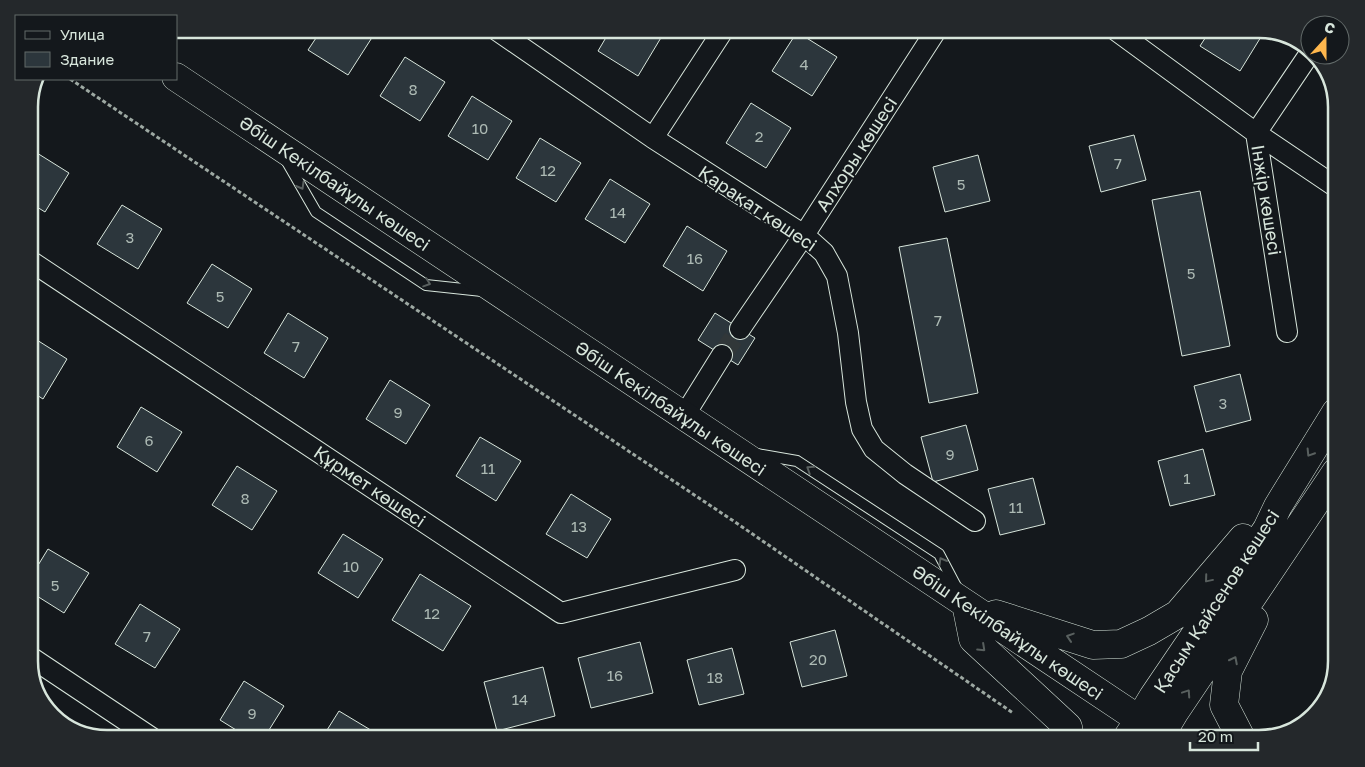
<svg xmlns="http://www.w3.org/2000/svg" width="1365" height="767" viewBox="0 0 1365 767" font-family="'Golos Text',sans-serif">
<rect width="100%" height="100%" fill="#14181c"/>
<path fill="#2c363c" stroke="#d8e6dc" d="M 274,29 L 287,29 L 283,34 Z
M 322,29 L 362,29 L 373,36 L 348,75 L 308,50 Z
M 562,29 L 581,29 L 575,37 Z
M 611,29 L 651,29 L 662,36 L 638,76 L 598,51 Z
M 1211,29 L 1258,29 L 1264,32 L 1240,71 L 1200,46 Z
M 797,32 L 837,57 L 812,96 L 772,71 Z
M 405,57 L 445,82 L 420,121 L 380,96 Z
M 472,96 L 512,121 L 488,160 L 448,136 Z
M 751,103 L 791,128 L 766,168 L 726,143 Z
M 1134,135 L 1146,180 L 1101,192 L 1089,146 Z
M 540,138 L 581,163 L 556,202 L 516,178 Z
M 29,148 L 69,173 L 45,212 L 29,202 Z
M 978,155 L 990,201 L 945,212 L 933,167 Z
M 610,179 L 650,204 L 625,243 L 585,219 Z
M 1200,191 L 1230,346 L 1182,356 L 1152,200 Z
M 122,205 L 162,229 L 138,269 L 97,244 Z
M 687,226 L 727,251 L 703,291 L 663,266 Z
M 947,238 L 978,393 L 929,403 L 899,247 Z
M 212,264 L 252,289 L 228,328 L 187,303 Z
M 288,313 L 328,338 L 304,378 L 264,353 Z
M 715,313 L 755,338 L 738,365 L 698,340 Z
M 29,335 L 67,359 L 43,399 L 29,390 Z
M 1240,374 L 1251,420 L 1206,432 L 1194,386 Z
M 390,380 L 430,405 L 406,444 L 366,419 Z
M 141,407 L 182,432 L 157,472 L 117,447 Z
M 966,425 L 978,470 L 933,482 L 921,437 Z
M 480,437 L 521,461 L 496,501 L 456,476 Z
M 1203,449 L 1215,495 L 1170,506 L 1158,461 Z
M 237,466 L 277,491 L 252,530 L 212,505 Z
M 1033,478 L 1045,524 L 1000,535 L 988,489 Z
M 571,494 L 611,519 L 587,558 L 546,534 Z
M 343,534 L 383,559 L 358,598 L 318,573 Z
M 48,549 L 89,573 L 64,613 L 29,591 L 29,580 Z
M 420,574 L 471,606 L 443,651 L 392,620 Z
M 140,604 L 180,629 L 155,668 L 115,644 Z
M 835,630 L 847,676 L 802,687 L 790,642 Z
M 640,642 L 653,693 L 591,708 L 578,658 Z
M 732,648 L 744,694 L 699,705 L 687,660 Z
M 543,667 L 555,716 L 497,731 L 484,682 Z
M 244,681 L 284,706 L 264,738 L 249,738 L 220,720 Z
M 339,711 L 384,738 L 322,738 Z"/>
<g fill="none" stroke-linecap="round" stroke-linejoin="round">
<path stroke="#313739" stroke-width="20" stroke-dasharray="20 10" stroke-linecap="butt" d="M 722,355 L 740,329"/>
<g stroke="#d8e6dc" stroke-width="12">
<path id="lane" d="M 286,160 L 316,212 L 426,285 L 482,291
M 757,454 L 797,461 L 939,554 L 958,590"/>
</g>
<g stroke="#d8e6dc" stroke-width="22">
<path id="street" d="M 495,29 L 653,138 L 804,235 L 824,253 L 837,276 L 848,333 L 856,402 L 862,429 L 874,449 L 905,474 L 975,521
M 1114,29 L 1256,133 L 1336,187
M 653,138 L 724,29
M 29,260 L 561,613 L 735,570
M 740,329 L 804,235 L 937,29
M 1287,332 L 1256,133 L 1310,53
M 684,416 L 722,355
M 29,656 L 152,738"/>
</g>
<g stroke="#d8e6dc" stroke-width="29">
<path id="secondary" d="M 176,77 L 1167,738
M 966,604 L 973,639 L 1068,727 L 1070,738
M 996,614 L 1093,645 L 1121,644 L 1149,631 L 1178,614 L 1243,538
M 1127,738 L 1139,720 L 1153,697 L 1267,529 L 1278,506 L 1336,412
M 1159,738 L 1174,713 L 1336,472
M 1241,738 L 1224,705 L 1228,671 L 1254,620"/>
</g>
<path stroke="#9da8a2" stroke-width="3" stroke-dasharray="4 2.5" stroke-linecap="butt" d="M 70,79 L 735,522 L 1013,713"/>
<use href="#lane" stroke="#14181c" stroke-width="10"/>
<use href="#street" stroke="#14181c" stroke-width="20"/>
<use href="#secondary" stroke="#14181c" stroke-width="28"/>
</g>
<defs><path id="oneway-chevron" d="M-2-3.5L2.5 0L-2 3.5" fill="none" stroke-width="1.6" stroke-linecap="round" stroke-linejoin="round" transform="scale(1.25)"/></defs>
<g stroke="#59605f">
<use href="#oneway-chevron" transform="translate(301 186) rotate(60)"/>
<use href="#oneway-chevron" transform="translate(427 283) rotate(19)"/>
<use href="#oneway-chevron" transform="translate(1310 453) rotate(122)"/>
<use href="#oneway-chevron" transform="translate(810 469) rotate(-147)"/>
<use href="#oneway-chevron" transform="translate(942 561) rotate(-120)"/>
<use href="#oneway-chevron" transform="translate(1208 579) rotate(130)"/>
<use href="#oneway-chevron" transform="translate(1070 637) rotate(-162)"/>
<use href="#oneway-chevron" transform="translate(982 648) rotate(43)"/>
<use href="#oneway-chevron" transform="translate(1234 660) rotate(-63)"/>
<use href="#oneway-chevron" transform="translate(1187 693) rotate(-56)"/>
</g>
<g text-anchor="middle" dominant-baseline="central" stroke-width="4" stroke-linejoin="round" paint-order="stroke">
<g font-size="15" fill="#adbab4">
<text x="804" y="64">4</text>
<text x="413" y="89">8</text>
<text x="480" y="128">10</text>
<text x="759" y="136">2</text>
<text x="1118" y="163">7</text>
<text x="548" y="170">12</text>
<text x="961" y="184">5</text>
<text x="618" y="212">14</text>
<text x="130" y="237">3</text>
<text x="695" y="258">16</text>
<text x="1191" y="273">5</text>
<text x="220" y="296">5</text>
<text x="938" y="320">7</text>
<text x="296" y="346">7</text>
<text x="1223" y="403">3</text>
<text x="398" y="412">9</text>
<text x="149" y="440">6</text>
<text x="950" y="454">9</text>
<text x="488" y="468">11</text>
<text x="1187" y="478">1</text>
<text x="245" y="498">8</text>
<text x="1016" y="507">11</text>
<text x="579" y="526">13</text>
<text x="351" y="566">10</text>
<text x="55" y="585">5</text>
<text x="432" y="613">12</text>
<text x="147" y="636">7</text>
<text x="818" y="659">20</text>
<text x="615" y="675">16</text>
<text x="715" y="677">18</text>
<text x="520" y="699">14</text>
<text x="252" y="713">9</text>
</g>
<g font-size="18" fill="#d8e6dc" stroke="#14181c">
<text transform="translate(856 154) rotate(-57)">Алхоры көшесі</text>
<text transform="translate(335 183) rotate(34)">Әбіш Кекілбайұлы көшесі</text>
<text transform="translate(1267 200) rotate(81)">Інжір көшесі</text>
<text transform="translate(758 208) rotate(34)">Қарақат көшесі</text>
<text transform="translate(671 408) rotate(34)">Әбіш Кекілбайұлы көшесі</text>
<text transform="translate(370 486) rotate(34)">Құрмет көшесі</text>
<text transform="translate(1216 601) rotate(-57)">Қасым Қайсенов көшесі</text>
<text transform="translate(1008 632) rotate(34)">Әбіш Кекілбайұлы көшесі</text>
</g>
</g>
<path d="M0 0H1365V767H0ZM107 38H1259A69 69 0 0 1 1328 107V661A69 69 0 0 1 1259 730H107A69 69 0 0 1 38 661V107A69 69 0 0 1 107 38Z" fill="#24282b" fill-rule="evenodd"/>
<path fill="none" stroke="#d8e6dc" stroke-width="2.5" d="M107 38H1259A69 69 0 0 1 1328 107V661A69 69 0 0 1 1259 730H107A69 69 0 0 1 38 661V107A69 69 0 0 1 107 38Z"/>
<rect x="15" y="15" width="162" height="65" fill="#14181c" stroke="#626a69"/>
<rect x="25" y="31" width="25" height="8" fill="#14181c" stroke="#626a69"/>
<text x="60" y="40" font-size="15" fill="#d8e6dc">Улица</text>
<rect x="25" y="52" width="25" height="15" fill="#2c363c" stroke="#626a69"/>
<text x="60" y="65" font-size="15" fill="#d8e6dc">Здание</text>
<g transform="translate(1325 40) rotate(21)"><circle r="24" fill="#14181c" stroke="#626a69"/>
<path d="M0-4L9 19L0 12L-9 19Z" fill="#ffb74d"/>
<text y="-8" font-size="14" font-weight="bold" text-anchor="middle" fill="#d8e6dc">С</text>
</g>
<path d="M1190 742v8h68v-8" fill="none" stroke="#d8e6dc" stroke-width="2.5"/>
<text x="1198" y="742" font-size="15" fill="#d8e6dc" stroke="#14181c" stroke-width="4" paint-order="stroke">20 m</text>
</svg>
